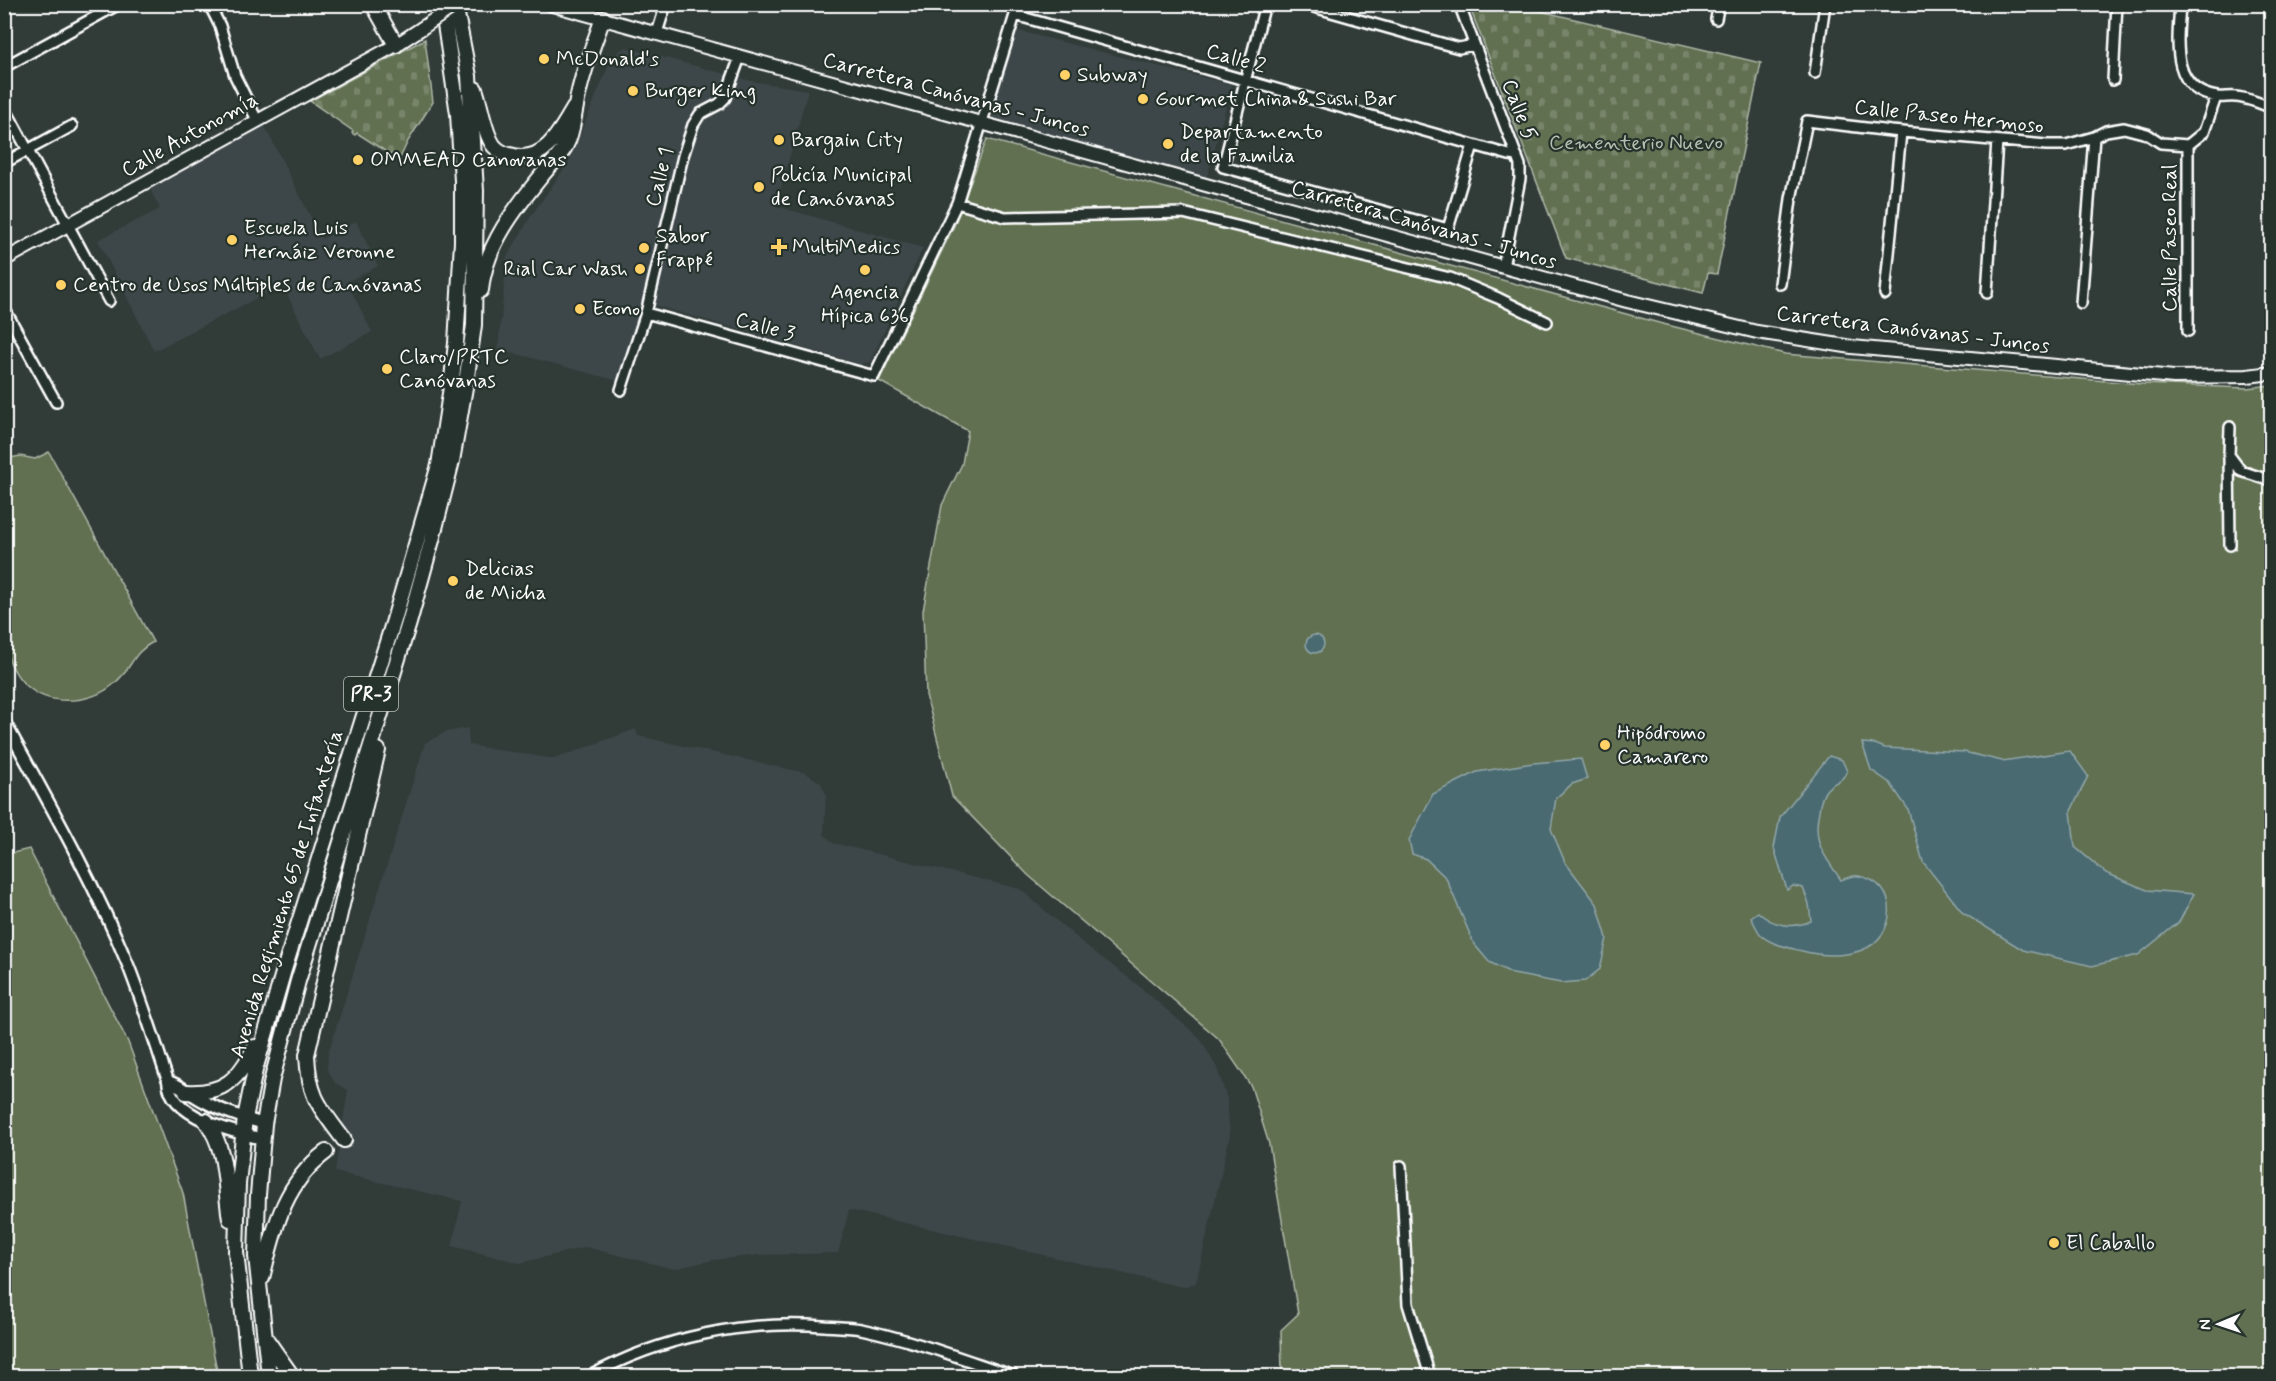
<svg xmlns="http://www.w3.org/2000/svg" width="2276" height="1381" viewBox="0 0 2276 1381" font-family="Mynerve,sans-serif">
<defs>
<pattern id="cemetery-stones" width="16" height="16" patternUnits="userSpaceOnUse" patternTransform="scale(1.5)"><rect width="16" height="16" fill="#607051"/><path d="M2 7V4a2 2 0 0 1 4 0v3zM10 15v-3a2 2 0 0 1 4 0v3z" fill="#78856b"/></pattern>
</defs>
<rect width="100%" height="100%" fill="#313c39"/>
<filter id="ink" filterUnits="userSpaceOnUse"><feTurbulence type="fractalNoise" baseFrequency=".0167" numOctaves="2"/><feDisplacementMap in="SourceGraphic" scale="12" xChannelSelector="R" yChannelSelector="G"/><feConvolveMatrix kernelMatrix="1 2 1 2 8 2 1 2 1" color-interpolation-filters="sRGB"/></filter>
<g filter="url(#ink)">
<path fill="#3e4648" d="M 1015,30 L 1232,85 L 1207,177 L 998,123 L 992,115 Z
M 625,47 L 751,81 L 808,90 L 776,206 L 923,248 L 870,362 L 860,364 L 654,305 L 630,384 L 498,349 L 507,257 L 533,213 L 569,162 L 612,57 Z
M 262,121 L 322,239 L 356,221 L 378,266 L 347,282 L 372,332 L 320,359 L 282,285 L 154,351 L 98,240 L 160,209 L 146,181 Z
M 468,728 L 469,745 L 554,759 L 636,729 L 638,736 L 806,773 L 820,782 L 826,794 L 824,834 L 833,843 L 1020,889 L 1084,944 L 1134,982 L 1200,1038 L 1217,1068 L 1227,1099 L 1230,1135 L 1196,1283 L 1182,1287 L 849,1210 L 838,1253 L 759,1255 L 713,1260 L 674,1269 L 586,1247 L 520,1263 L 452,1246 L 462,1201 L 335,1172 L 348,1090 L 335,1083 L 327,1069 L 328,1054 L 425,743 L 446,732 Z"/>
<path fill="#607051" stroke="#b0b8a8" stroke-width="1.5" d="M 987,139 L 1659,323 L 1785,354 L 2142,384 L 2247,388 L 2271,385 L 2271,1376 L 1282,1376 L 1281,1330 L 1298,1314 L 1269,1144 L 1251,1086 L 1219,1039 L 1028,875 L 952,796 L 926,695 L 923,611 L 942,505 L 962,464 L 968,431 L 879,381 L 954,226 Z
M 49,452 L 153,642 C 132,653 133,667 116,682 C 94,703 51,708 27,686 C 16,677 11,664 5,651 L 5,459 L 20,456 L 35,459 Z
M 29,849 L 128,1042 L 183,1193 L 218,1376 L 5,1376 L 4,855 Z"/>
<path fill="url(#cemetery-stones)" stroke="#b0b8a8" stroke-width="1.5" d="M 1472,5 L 1515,5 L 1761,63 L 1717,274 L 1708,273 L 1703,293 L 1566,258 L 1472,13 Z
M 425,39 L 433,102 L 408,141 L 399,160 L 357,133 L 355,135 L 352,133 L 353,131 L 310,101 Z"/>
<path fill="#4a6b71" stroke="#92a6aa" stroke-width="1.5" d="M1306 644a9 9 0 1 1 18 0a9 9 0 1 1-18 0Z
M 1862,743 L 1875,744 L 1885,748 L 1964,752 L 2002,761 L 2070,751 L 2088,776 L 2071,811 L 2075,847 L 2106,873 L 2147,890 L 2194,894 L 2179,922 L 2138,955 L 2092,966 L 2023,950 L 1963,913 L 1923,862 L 1908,809 L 1890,783 L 1871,770 Z
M 1829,756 L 1842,760 L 1847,771 C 1842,783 1834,781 1827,789 C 1822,795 1820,804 1819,811 C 1812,843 1824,855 1841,880 C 1846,878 1854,875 1859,876 C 1902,884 1896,938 1862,950 C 1844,957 1821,956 1802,951 C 1790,948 1773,945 1763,937 C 1758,933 1754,923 1751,917 L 1758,912 C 1773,926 1792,929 1811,921 L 1809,904 L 1803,888 L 1793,886 L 1787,890 L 1774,848 L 1780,817 Z
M 1581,759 L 1587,779 L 1572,784 L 1556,798 L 1551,829 L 1565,862 L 1597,904 L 1607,938 L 1600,969 L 1585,981 L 1561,983 L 1513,974 L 1489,962 L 1474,944 L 1446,878 L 1426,859 L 1412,854 L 1409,840 L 1433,794 L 1477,772 L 1533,763 Z"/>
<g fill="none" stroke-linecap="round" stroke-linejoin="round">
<g stroke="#fff" stroke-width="14">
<path id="minor" d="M 209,4 L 220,26 L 235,76 L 257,120
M 1265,4 L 1223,167 L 1448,229 L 1473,145
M 1303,4 L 1448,45 L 1459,48 L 1474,45
M 1459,4 L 1520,165 L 1520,179 L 1503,267
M 2180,4 C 2178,39 2169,90 2217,97 C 2223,98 2230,96 2236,97 C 2248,98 2260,103 2272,108
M 1015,15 L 1509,155 L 1517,156
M 1716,19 L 1719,4
M 657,33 L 666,4
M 4,67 L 119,4
M 1815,73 L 1825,4
M 2113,80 L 2117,4
M 4,106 L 109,301
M 2188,145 L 2188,331
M 4,163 L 72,126
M 957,203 L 1005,217 L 1183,213 L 1450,278 L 1498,298 L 1547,322
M 1780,284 L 1791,199 L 1807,121 L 1891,131 L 2046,145 L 2066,145 L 2094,137 L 2106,131 L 2124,128 L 2147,134 L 2161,143 L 2188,145 L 2204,132 L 2216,97
M 1987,293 L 1997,141
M 1885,294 L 1901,132
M 2081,303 L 2094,137
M 4,308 L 56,402
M 646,313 L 874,376 L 957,203 L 1015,15 L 1022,4
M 621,390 L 646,313 L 683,156 L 693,125 L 700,114 L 719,104 L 725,98 L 740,57
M 2230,427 L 2229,455 L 2241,471 L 2272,481
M 2229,455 L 2230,545
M 1401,1166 L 1408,1304 L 1430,1376
M 590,1376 C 661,1337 744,1320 824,1326 C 836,1327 849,1327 861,1329 C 913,1340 963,1359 1014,1376"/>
</g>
<g stroke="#fff" stroke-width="15">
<path id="tertiary" d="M 4,721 C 48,801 93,880 128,965 C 143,1003 155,1042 168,1081 C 170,1117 233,1132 263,1139
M 168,1081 C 181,1085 192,1096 205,1102 C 224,1112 244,1118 264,1124"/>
</g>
<g stroke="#fff" stroke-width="16">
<path id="secondary" d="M 549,4 L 1627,301 L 1757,332 L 1852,347 L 2174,377 L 2247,376 L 2272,373
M 4,260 L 396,45 L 422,28"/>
</g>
<g stroke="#fff" stroke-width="18">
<path id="primary" d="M 373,4 L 396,45
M 475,89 C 481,105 484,133 494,146 C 499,152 507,155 514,156 C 545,163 561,130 574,108
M 481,290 C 485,246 516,207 543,174 C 550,165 561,156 566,145 C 573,132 573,120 576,106 C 581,76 593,46 603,18
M 186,1092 C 224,1094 238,1080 255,1047
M 206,1121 C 228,1151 224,1184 230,1219
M 344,1140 C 320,1107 309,1098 307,1055 L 378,750
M 262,1278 C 274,1230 283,1184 326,1152
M 266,1339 L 292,1376
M 250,1376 L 236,1252 L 238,1184 L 245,1118 L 255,1070 L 283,973 L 394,620 L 439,465 L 451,387 L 456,343 L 462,242 L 462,181 L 458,114 L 442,4
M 269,1376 L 256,1256 L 258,1195 L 264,1124 L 272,1079 L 298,981 L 409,623 L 432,540 L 452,461 L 467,376 L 474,325 L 476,191 L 469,76 L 455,4"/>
</g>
<use href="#minor" stroke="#26332d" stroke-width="9"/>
<use href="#tertiary" stroke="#26332d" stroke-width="10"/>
<use href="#secondary" stroke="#26332d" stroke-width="12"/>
<use href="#primary" stroke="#26332d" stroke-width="14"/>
<g stroke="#fff" stroke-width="16" stroke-linecap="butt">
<path id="secondary-bridge" d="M 422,28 L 457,4"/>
</g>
<use href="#secondary-bridge" stroke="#26332d" stroke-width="12"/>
</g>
</g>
<g fill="#ffd166" stroke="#26332d" stroke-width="2">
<circle cx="544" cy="59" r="6"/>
<circle cx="1065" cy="75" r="6"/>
<circle cx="633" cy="91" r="6"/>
<circle cx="1143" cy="99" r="6"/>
<circle cx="779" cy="140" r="6"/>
<circle cx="1168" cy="144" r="6"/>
<circle cx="358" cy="160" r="6"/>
<circle cx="759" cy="187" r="6"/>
<circle cx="232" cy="240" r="6"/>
<path d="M776 238h6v6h6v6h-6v6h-6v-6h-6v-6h6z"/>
<circle cx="644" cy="248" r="6"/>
<circle cx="640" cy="269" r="6"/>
<circle cx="865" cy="270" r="6"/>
<circle cx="61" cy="285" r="6"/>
<circle cx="580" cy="309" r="6"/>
<circle cx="387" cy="369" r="6"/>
<circle cx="453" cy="581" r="6"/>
<circle cx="1605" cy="745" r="6"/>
<circle cx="2054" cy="1243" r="6"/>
</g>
<g text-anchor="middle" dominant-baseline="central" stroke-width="4.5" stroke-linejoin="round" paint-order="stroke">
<rect fill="#26332d" stroke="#bec2c0" stroke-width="1.5" x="344" y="677" width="54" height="34" rx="4.5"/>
<g font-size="20" font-weight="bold" fill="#fff">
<text x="371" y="694">PR-3</text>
</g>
<g font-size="21" fill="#fff" stroke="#26332d" text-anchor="start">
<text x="556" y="59">McDonald's</text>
<text x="1077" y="75">Subway</text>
<text x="645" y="91">Burger King</text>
<text x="1155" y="99">Gourmet China &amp; Sushi Bar</text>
<text x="1180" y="132">Departamento<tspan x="1180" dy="24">de la Familia</tspan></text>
<text x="791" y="140">Bargain City</text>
<text x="370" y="160">OMMEAD Canovanas</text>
<text x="771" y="175">Policía Municipal<tspan x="771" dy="24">de Canóvanas</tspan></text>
<text x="244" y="228">Escuela Luis<tspan x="244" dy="24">Hernáiz Veronne</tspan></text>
<text x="656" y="236">Sabor<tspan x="656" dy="24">Frappé</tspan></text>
<text x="792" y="247">MultiMedics</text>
<text x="628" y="269" text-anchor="end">Rial Car Wash</text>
<text x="73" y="285">Centro de Usos Múltiples de Canóvanas</text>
<text x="865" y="292" text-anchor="middle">Agencia<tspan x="865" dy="24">Hípica 636</tspan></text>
<text x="592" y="309">Econo</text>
<text x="399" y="357">Claro/PRTC<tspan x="399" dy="24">Canóvanas</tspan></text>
<text x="465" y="569">Delicias<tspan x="465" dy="24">de Micha</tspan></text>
<text x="1617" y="733">Hipódromo<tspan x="1617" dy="24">Camarero</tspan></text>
<text x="2066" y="1243">El Caballo</text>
</g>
<g font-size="21" fill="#fff" stroke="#26332d">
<text transform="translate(1236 59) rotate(16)">Calle 2</text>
<text transform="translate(956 95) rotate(15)">Carretera Canóvanas - Juncos</text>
<text transform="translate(1519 110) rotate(69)">Calle 5</text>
<text transform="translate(1949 117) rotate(6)">Calle Paseo Hermoso</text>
<text transform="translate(190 135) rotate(-29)">Calle Autonomía</text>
<text transform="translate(660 177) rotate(-76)">Calle 1</text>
<text transform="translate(1424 225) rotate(16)">Carretera Canóvanas - Juncos</text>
<text transform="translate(2170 238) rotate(-90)">Calle Paseo Real</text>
<text transform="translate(765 327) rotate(15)">Calle 3</text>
<text transform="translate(1913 330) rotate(7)">Carretera Canóvanas - Juncos</text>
<text transform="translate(287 894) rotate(-73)">Avenida Regimiento 65 de Infantería</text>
</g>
<g font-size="21" fill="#b7bfb1" stroke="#26332d">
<text x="1636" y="143">Cementerio Nuevo</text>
</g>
</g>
<rect width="2276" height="1381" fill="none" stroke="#26332d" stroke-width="24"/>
<rect x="12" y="12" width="2252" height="1357" fill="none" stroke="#fff" stroke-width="2" filter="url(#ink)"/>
<g transform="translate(2219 1324) rotate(268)" stroke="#26332d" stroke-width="4.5" paint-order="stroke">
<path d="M0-4.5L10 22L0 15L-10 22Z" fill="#ffffff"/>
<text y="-9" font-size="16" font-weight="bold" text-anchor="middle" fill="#ffffff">N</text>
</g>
</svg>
